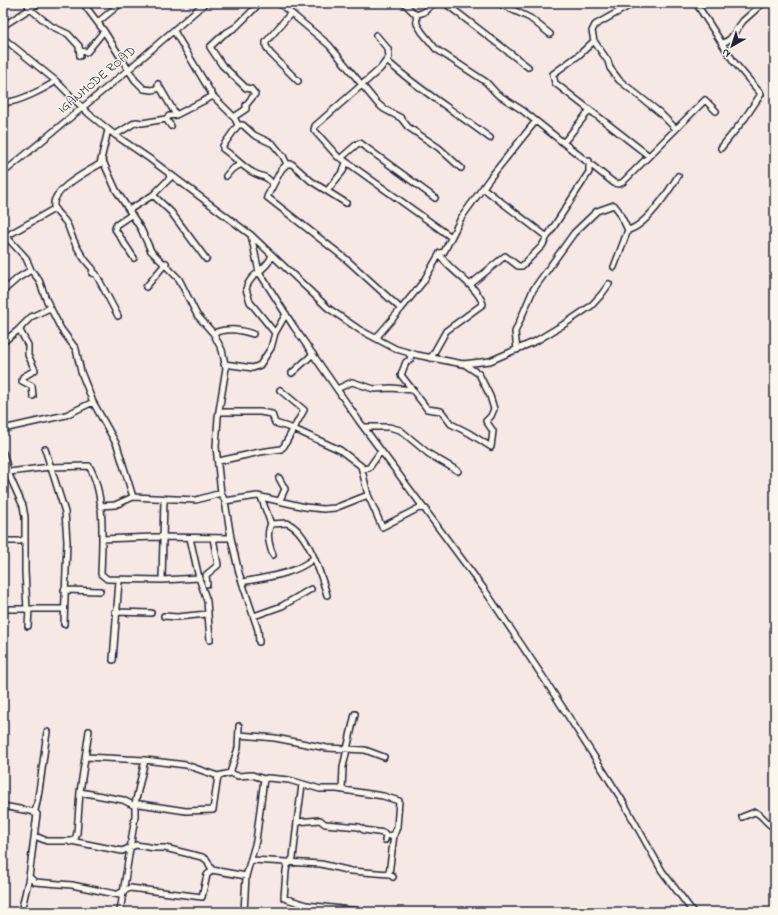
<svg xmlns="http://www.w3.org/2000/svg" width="778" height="915" viewBox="0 0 778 915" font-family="'Indie Flower',sans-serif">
<rect width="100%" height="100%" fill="#f5e8e5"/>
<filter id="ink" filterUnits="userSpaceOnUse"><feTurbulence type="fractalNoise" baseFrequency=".025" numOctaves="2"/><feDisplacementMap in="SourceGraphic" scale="8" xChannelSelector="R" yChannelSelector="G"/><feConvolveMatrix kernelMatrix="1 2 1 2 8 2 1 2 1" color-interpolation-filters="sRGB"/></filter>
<g filter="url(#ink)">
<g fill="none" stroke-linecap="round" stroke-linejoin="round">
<g stroke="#22223b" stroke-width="8">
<path id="minor" d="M 27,3 L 30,9 L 51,26 L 68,34 L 79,46 L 80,56
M 83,3 L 104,31 L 135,80 L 144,89 L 152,90 L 160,88
M 279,3 L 329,45 L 377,103 L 384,109 L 401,118 L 408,127 L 439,148 L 461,168
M 404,3 L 416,15 L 417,24 L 422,32 L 436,49 L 486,82 L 497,94 L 522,110 L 614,183 L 619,184 L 623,182 L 649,156
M 445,3 L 528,67
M 498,3 L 530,18 L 550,34
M 696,3 L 734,62 L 761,94 L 745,118 L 721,148
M 291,13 L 266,42 L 266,46 L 270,53 L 298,81
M 416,15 L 424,12 L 434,3
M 98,22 L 121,3
M 3,26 L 39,3
M 174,31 L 213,96 L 234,117 L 238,125
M 376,35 L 388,49 L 389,57 L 380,69 L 315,126 L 314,130 L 338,157 L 341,158 L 451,237
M 3,38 L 56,81 L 89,114 L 115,135 L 150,159 L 251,235 L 328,308 L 360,330 L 396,349 L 417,355 L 463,364 L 490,361 L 536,341 L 566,323 L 591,306 L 601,295 L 609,284
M 594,41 L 608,61 L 610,68 L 619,80 L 659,112 L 676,129 L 649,156 L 555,83 L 553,74 L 579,55 Z
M 594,41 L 592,31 L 595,25 L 634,3
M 722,44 L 730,39 L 743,21 L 763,3
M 80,51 L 87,52 L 104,31
M 387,61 C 419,90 456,112 490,138
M 158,84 L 176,115
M 3,107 L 7,102 C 19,102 46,88 56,81
M 234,117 L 246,109 L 246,105 L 255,94 L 251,89 L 246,88 L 222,65 L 210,47 L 224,34 L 236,27 L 260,3
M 166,119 L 171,126
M 676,129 L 705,100 L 716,111
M 108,130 L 100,164 C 90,170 46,192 55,209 C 58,215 65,219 68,226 C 73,241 82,258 93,269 L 92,273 L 96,274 L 118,316
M 115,135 L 136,122 L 142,123 L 166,119 L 169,116 L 176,115 L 213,96
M 564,142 L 589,111
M 341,158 L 357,144 L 360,143 L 435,198
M 102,159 L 116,190 L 141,229 L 151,251 L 179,279 L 197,315 L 213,333 L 222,350 L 226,368 L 218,417 L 216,447 L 221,493 L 225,501 L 257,496 L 305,507 L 323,509 L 335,508 L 368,495
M 3,173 L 128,70 L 205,3
M 226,176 L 232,169 L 240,165
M 272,184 C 268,176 262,177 254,173 C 242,167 234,156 223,149 L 223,146 L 238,125 L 243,125 L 254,135 L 273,144 L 283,156 L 287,164
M 327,191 L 343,171 L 346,163
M 153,195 L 171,212 L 206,259
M 346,203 L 311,181 L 292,164 L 287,164 L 281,170 L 267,197 L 346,259 L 401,309 L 423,282 L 440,253 L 444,252 L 461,218 L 490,178 L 535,122
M 129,210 L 153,195 L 170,178 L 169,174
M 131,215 L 116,225 L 115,229 L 134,258
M 628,230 C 646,226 669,191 678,176
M 3,233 L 26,258 L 31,270 L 39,280 L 46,299 L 61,329 L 76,349 L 81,372 L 93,402 L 117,445 L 133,497
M 251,235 L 259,272 L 294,327 L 359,421 L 484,589 L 545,680 L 622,800 L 662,871 L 693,912
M 547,237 L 589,172 L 589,161
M 3,238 L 54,209
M 272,255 C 268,270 249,274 246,289 L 250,302 L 275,333
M 471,284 L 505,256 L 518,266 L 522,266 L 542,246 L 547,237 L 483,188
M 146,287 L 166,263
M 3,291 L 18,278 L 31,270
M 213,333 C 228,328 238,329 253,334
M 379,339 L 376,338 L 401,309
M 3,342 L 21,328
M 517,350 L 515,332 L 533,290 L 574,233 L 597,211 L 614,205 L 618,210 L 628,230 L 614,267
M 408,353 L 411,356 L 410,360 L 406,362 L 401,375 L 425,406 L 427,409 L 441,411 L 451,424 L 469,433 L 491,447 L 493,431 L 486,421 L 491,416 L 494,409 L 490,396 L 479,374 L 464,364
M 430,357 L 431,358 L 446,331 L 483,304 C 476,283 443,267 440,253
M 224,364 L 253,368 L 260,365 L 271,348 L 275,333 L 286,314
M 292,373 L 313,354
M 337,389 L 352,382 L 374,389 L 391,388 L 413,390
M 33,396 L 32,386 L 22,381 L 23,377 L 35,370 L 28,355 L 28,345 L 19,329 L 31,317 L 50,308
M 219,412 L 260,412 L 272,414 L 275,423 L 294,429 L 340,450 L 361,466 L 368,495 L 382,527 L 419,508 L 426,509
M 365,427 L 389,427 L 400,430 L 429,454 L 458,471
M 3,429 L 66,415 L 93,402
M 45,449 L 65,512 L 67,542 L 64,624
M 3,453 L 10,477 L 23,506 L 25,517 L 25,571 L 27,610
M 219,461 L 260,452 L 281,449 L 284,446 L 304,410 L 280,390
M 362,469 L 369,468 L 381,451
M 9,472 L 50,467 L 89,466 C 106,495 102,542 101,574 L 107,579 L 162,580 L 164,500
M 279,478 L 285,489 L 280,500
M 261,497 L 271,524 C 266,533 269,545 273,555
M 225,501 L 231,538
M 100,506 L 115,505 L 133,497 L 196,500 L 221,493
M 271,524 L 287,523 C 308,531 321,575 327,595
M 102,539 L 155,537 L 231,538 L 239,573 L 258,630 L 259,642
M 3,541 L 20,541 L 25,539
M 199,578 L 207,601 L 210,640
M 162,580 L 199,578 L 190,538
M 242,582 C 267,577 294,575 314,558
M 207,584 L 206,575 L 218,565 L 213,538
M 64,590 L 100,591
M 3,609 L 64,609
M 115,612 L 151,613
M 164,616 L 177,617 L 207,614
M 254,616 L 282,606 L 311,589
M 28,626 L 29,610
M 113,660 L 119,581
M 239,735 L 275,738 L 327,748 L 365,750 L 384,757
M 85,757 L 145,760
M 230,773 L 238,748 L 239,726
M 342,790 L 343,767 L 355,714
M 80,792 L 123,800 L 133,805 L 140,804 L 186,811 L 213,810 L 218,776
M 3,806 L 35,812 L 37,814 L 29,877 L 21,912
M 34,813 C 38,809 45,744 47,732
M 742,817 L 755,812 C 764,816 766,824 775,828
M 297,822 L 302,785
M 35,836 L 47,841 L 71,841 L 122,851 L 136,845 L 154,848 L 165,848 L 202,857 L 207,860 L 212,870
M 70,842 L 75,839 L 77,833 L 80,792 L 89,731
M 252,860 L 321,864 L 351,871 L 389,874 L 393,877
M 212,870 L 246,876
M 389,874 L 394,835
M 29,877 L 35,882 L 72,885 L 120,895
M 118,894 L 130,888 L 202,897 L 207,875 L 212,870
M 120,912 L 135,817 L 135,804 L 145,760 L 186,765 L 218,776 L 230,773 L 238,776 L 252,775 L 264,779 L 268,778 L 289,780 L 320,789 L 337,789 L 383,796 L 399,801 L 397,827 L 394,835 L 386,836
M 244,912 L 246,876 L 256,841 L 264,779
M 368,912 L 306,905 L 284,898 L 286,871 L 287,866 L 293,858 L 297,822 L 320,820 L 325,824 L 359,827 L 364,830 L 384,833 L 386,836 L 385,840"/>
</g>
<use href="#minor" stroke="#fbf7ec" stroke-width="5"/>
</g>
</g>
<g text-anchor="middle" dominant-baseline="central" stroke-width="3" stroke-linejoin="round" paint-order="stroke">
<g font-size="13" fill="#22223b" stroke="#fbf7ec">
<text transform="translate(97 80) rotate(-40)">IGANMODE ROAD</text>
</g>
</g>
<rect width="778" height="915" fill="none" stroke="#fbf7ec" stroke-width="16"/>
<rect x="8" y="8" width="762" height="899" fill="none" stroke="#22223b" stroke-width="1.5" filter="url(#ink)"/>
<g transform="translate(732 46) rotate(219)" stroke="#fbf7ec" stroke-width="3" paint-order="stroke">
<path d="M0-3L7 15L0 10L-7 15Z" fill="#22223b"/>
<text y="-6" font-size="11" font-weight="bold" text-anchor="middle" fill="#22223b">N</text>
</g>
</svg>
